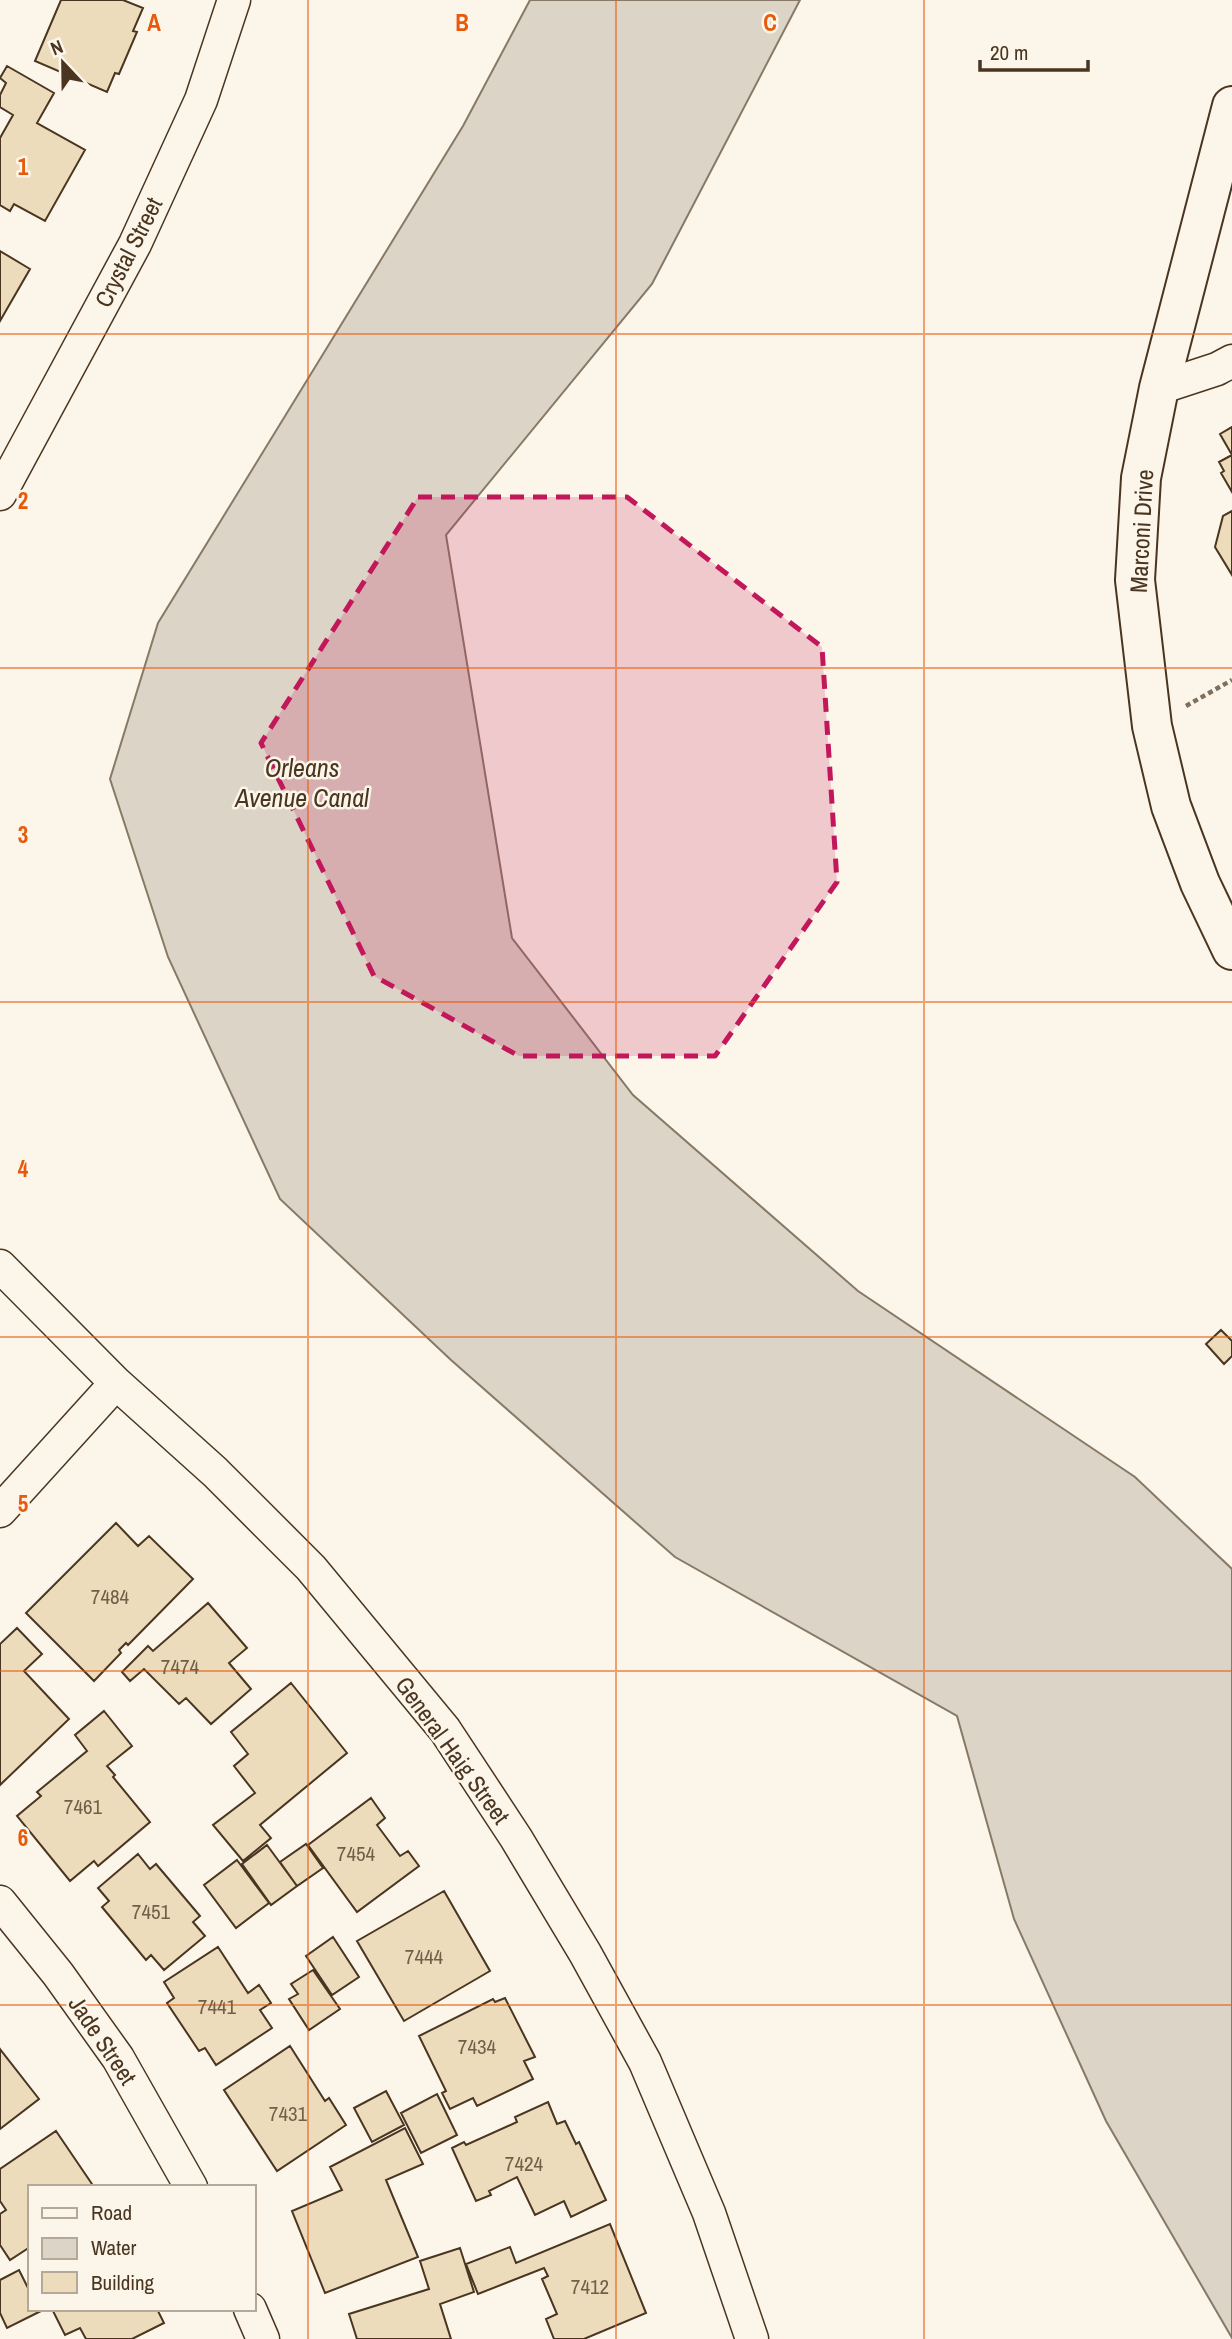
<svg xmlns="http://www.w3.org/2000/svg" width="1232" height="2339" viewBox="0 0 1232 2339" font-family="'Archivo Narrow',sans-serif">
<rect width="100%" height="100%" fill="#fbf6e9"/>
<path fill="#dcd4c6" stroke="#887966" stroke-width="2" d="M 530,0 L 800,0 L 652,284 L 446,535 L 512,938 L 633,1095 L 858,1291 L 1135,1477 L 1232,1569 L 1232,2338 L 1106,2121 L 1014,1919 L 957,1716 L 675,1557 L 451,1360 L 280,1199 L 168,957 L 110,779 L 158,623 L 463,126 Z"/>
<path fill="#ecdcbc" stroke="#4a3520" stroke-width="2" d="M 61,0 L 123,0 L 143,8 L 133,31 L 137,32 L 119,74 L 115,73 L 107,92 L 35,61 Z
M 7,66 L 54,93 L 37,123 L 85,150 L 45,221 L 14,204 L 10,211 L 0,205 L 0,138 L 13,115 L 0,107 L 0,95 L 6,83 L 0,78 Z
M 0,251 L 30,269 L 0,321 Z
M 1232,427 L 1232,492 L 1221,473 L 1224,471 L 1219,462 L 1232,455 L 1220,434 Z
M 1232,511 L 1232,575 L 1215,547 L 1223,516 Z
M 1221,1330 L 1232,1341 L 1232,1356 L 1224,1364 L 1206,1344 Z
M 116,1523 L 138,1546 L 149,1536 L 193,1579 L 128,1645 L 126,1643 L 119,1650 L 121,1653 L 94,1681 L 26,1613 Z
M 208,1603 L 247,1648 L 229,1663 L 251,1689 L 211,1724 L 186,1698 L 179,1704 L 144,1669 L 130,1681 L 122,1672 L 148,1646 L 153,1651 Z
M 17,1628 L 42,1654 L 24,1671 L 69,1719 L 0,1785 L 0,1644 Z
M 291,1683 L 347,1753 L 260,1825 L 271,1838 L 243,1861 L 213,1825 L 255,1793 L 234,1766 L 248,1754 L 231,1732 Z
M 104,1711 L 132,1746 L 107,1766 L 115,1775 L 113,1777 L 150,1822 L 98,1866 L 94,1861 L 70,1881 L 17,1816 L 41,1796 L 37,1792 L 87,1751 L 75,1735 Z
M 371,1798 L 385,1818 L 377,1825 L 400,1856 L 408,1851 L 419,1866 L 357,1912 L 308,1845 Z
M 306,1844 L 323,1868 L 297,1886 L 280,1862 Z
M 267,1845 L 297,1886 L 271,1905 L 242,1864 Z
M 138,1854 L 150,1869 L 156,1864 L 200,1916 L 193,1922 L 205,1936 L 164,1970 L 151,1955 L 146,1960 L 102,1907 L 109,1901 L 98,1888 Z
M 237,1860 L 269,1903 L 236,1928 L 204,1885 Z
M 444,1891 L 490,1971 L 404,2021 L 357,1941 Z
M 333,1937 L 359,1977 L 332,1995 L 306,1956 Z
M 218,1947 L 248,1993 L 259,1985 L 271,2003 L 260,2010 L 272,2028 L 216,2065 L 205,2048 L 199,2051 L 167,2003 L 174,1998 L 164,1982 Z
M 313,1970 L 340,2009 L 309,2030 L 289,1999 L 298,1994 L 291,1984 Z
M 505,1998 L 535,2057 L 524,2061 L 533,2079 L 477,2106 L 473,2098 L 450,2109 L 442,2093 L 446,2091 L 419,2036 L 493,1999 L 495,2002 Z
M 290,2046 L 325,2101 L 329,2098 L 346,2125 L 277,2171 L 224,2090 Z
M 0,2049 L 39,2099 L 0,2129 Z
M 386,2091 L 404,2125 L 372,2142 L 354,2108 Z
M 437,2094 L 457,2135 L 421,2153 L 401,2113 Z
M 548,2102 L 557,2124 L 565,2121 L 576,2144 L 579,2142 L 606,2200 L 571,2217 L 564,2201 L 535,2215 L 517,2177 L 489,2191 L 491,2195 L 476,2201 L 452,2148 L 464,2142 L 466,2145 L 517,2122 L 515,2117 Z
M 405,2128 L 423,2164 L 386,2180 L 418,2257 L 325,2293 L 292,2211 L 342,2190 L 330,2167 Z
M 56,2131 L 94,2187 L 30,2187 L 30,2247 L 10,2260 L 0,2245 L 0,2214 L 6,2210 L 0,2201 L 0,2169 Z
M 610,2224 L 646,2313 L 584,2339 L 554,2339 L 546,2319 L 557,2314 L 542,2279 L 548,2276 L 544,2268 L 478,2294 L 466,2264 L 510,2247 L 516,2263 Z
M 460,2248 L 474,2292 L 440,2304 L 451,2339 L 357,2339 L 349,2314 L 429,2289 L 420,2261 Z
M 19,2270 L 30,2292 L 30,2309 L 45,2309 L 7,2328 L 0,2313 L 0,2280 Z
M 52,2309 L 157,2309 L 164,2323 L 132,2339 L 86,2339 L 80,2328 L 65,2335 Z"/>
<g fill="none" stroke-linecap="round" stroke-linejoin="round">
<g stroke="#4a3520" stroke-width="35">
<path id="street" d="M 1159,388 L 1217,369 L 1232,361
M 0,494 L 135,244 L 201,100 L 234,0
M 0,1266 L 116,1383 L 215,1472 L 311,1568 L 445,1730 L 516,1838 L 585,1953 L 645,2062 L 709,2213 L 752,2339
M 0,1511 L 116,1383
M 0,1902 L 58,1974 L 118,2058 L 191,2187
M 250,2309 L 263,2339"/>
</g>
<g stroke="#4a3520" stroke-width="42">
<path id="secondary" d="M 1232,106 L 1159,388 L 1141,478 L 1135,580 L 1152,726 L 1171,806 L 1200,883 L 1232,950"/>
</g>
<path stroke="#7f6f5c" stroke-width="4.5" stroke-dasharray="5 3.5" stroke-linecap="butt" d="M 1186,706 L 1232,680"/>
<use href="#street" stroke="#fbf6e9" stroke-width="32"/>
<use href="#secondary" stroke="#fbf6e9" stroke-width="38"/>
</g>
<path fill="#c2185b" fill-opacity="0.2" stroke="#c2185b" stroke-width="5" stroke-dasharray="14 9" stroke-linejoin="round" d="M 418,497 L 627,497 L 822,647 L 837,882 L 715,1056 L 519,1056 L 374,976 L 261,743 Z"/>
<path fill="none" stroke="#e8590c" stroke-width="2" stroke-opacity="0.55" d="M 308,0 L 308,2339M 616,0 L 616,2339M 924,0 L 924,2339M 0,334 L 1232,334M 0,668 L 1232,668M 0,1002 L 1232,1002M 0,1337 L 1232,1337M 0,1671 L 1232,1671M 0,2005 L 1232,2005"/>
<g text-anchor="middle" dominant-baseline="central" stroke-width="5" stroke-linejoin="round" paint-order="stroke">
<g font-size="21" fill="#725f47">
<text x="110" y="1596">7484</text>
<text x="180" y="1666">7474</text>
<text x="83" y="1806">7461</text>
<text x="356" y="1853">7454</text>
<text x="151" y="1911">7451</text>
<text x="424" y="1956">7444</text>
<text x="217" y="2006">7441</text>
<text x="477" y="2046">7434</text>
<text x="288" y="2113">7431</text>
<text x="524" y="2163">7424</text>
<text x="590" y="2286">7412</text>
</g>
<g font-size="24" fill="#4a3520" stroke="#fbf6e9">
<text transform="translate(128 252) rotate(-63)">Crystal Street</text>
<text transform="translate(1141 531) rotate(-87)">Marconi Drive</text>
<text transform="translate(453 1750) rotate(54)">General Haig Street</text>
<text transform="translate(103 2040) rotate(56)">Jade Street</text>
</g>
<g font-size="26" font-style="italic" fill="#4a3520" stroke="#fbf6e9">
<text x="302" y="767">Orleans<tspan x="302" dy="30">Avenue Canal</tspan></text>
</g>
</g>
<g font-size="23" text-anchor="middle" font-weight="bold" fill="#e8590c" stroke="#fbf6e9" stroke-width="5" stroke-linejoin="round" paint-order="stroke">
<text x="154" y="31">A</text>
<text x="462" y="31">B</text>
<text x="770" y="31">C</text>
<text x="23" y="175">1</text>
<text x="23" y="509">2</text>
<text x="23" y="843">3</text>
<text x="23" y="1177">4</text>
<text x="23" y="1512">5</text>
<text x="23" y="1846">6</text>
</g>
<rect x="28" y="2185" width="228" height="126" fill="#fbf6e9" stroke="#b4a999" stroke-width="2"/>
<rect x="42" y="2208" width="35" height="10" fill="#fbf6e9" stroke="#b4a999" stroke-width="2"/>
<text x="91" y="2220" font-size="21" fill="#4a3520">Road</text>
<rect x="42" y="2238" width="35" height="21" fill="#dcd4c6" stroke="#b4a999" stroke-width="2"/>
<text x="91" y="2255" font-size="21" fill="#4a3520">Water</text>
<rect x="42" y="2272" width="35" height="21" fill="#ecdcbc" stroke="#b4a999" stroke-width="2"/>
<text x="91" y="2290" font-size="21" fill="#4a3520">Building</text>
<g transform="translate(63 63) rotate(338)" stroke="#fbf6e9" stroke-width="5" paint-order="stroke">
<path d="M0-5L12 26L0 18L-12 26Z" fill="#4a3520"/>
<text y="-10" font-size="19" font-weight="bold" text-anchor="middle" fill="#4a3520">N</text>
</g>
<path d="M980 60v10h108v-10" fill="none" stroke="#4a3520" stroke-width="3.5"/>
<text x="990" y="60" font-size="21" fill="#4a3520" stroke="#fbf6e9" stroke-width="5" paint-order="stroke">20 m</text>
</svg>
